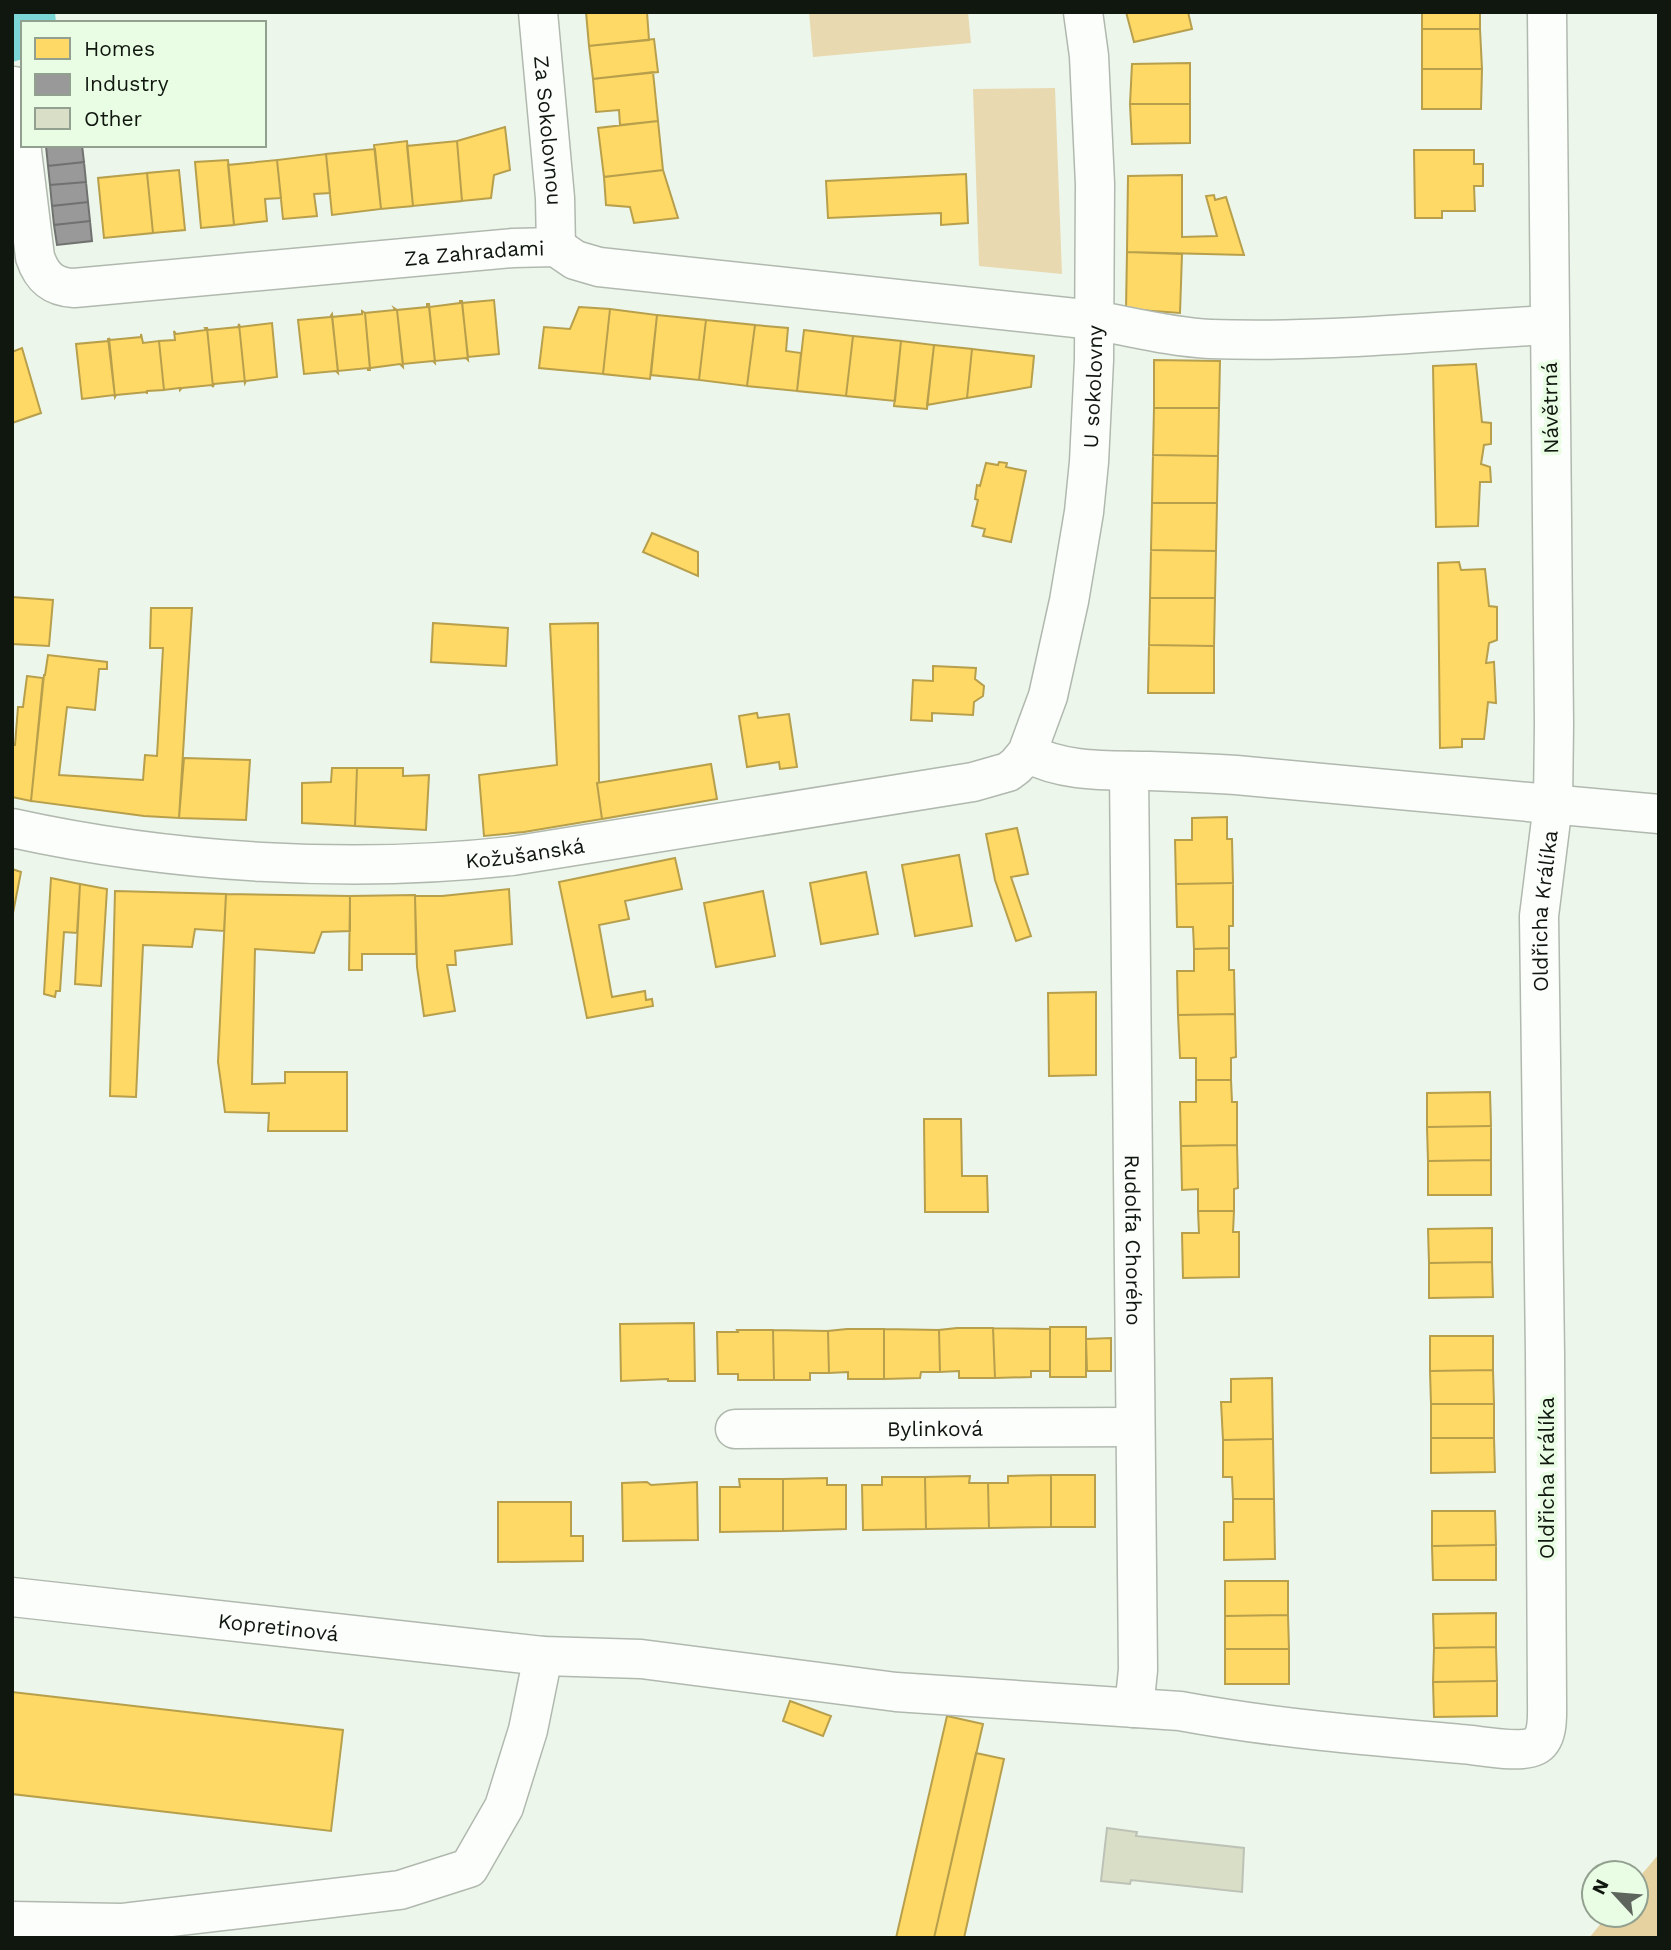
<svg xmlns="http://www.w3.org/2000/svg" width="1671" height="1950" viewBox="0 0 1671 1950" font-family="'Work Sans',sans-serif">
<rect width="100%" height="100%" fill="#ecf6ea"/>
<path fill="#e8d9b0" d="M 809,12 L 968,12 L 971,43 L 813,57 Z
M 1055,88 L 1062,274 L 979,266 L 973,89 Z"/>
<path fill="#e6d2a1" d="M 1659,1854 L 1659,1938 L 1589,1938 L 1608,1915 L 1636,1915 L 1636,1881 Z"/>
<path fill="#7ad7d6" d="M 12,12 L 55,12 L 56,23 L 23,23 L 23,59 L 12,62 Z"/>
<path fill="#ffd966" stroke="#b79f4c" stroke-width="2" d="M 586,12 L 647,12 L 649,40 L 589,46 Z
M 1126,12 L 1188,12 L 1192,29 L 1134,42 Z
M 1422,12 L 1480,12 L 1480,29 L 1422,29 Z
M 1422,29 L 1480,29 L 1482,69 L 1422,69 Z
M 654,39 L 658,72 L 593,79 L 589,46 Z
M 1190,63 L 1190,104 L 1130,104 L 1132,64 Z
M 1422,69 L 1482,69 L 1481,109 L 1422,109 Z
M 653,72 L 658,121 L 620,125 L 619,110 L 596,112 L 593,79 Z
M 1130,104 L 1190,104 L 1190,143 L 1132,144 Z
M 658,121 L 663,170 L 604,177 L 598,128 Z
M 505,127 L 510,170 L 494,175 L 491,198 L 462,201 L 457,141 Z
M 407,141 L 413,206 L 381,209 L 374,145 Z
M 457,141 L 462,201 L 413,206 L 407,146 Z
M 375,149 L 381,209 L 332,215 L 326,154 Z
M 1414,150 L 1474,150 L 1474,164 L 1483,164 L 1483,186 L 1474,186 L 1475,211 L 1442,211 L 1442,218 L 1415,218 Z
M 326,154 L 330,193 L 314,194 L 317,216 L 283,219 L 277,160 Z
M 228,160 L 234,225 L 201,228 L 195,162 Z
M 277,160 L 281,198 L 265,199 L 267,221 L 234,225 L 228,165 Z
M 179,170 L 185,230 L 153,233 L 147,173 Z
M 663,170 L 678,218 L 634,223 L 630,207 L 606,205 L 604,177 Z
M 147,173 L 153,233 L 104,238 L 98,178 Z
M 966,174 L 968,223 L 941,225 L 941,213 L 828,218 L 826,181 Z
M 1182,175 L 1182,237 L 1217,236 L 1206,196 L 1214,195 L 1215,200 L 1226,197 L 1244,255 L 1127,252 L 1128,176 Z
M 1127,252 L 1182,254 L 1180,313 L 1126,309 Z
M 494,300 L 499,354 L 468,357 L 462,303 Z
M 460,301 L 462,301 L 468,360 L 466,358 L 435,361 L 429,307 L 460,303 Z
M 427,304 L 429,304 L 435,363 L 433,361 L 403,364 L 397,310 L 427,307 Z
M 579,307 L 610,309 L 603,374 L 539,368 L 544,327 L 570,329 Z
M 394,308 L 397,310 L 403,367 L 400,364 L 370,368 L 365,313 L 395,310 Z
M 610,309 L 657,315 L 650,379 L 603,374 Z
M 362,311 L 365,313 L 370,370 L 368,370 L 368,368 L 338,371 L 332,317 L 362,314 Z
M 332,314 L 338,373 L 336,371 L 304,374 L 298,320 L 330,317 Z
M 657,315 L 706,320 L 699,380 L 651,375 Z
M 706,320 L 755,325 L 747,386 L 699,380 Z
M 272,323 L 277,377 L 246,381 L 245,383 L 239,324 L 240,327 Z
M 239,324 L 245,383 L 244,381 L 214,384 L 213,387 L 207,328 L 208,330 L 238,327 Z
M 755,325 L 788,328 L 786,351 L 801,353 L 797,391 L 747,386 Z
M 205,328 L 207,328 L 213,387 L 212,385 L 182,388 L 180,390 L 180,388 L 164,390 L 159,341 L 175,340 L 174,331 L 176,334 L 206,330 Z
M 804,330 L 853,336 L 846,396 L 797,391 Z
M 141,334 L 143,343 L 159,341 L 164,390 L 147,391 L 147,394 L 147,392 L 116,395 L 115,397 L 109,338 L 110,340 L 141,337 Z
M 853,336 L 901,341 L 895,401 L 846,396 Z
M 108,338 L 115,397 L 114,395 L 82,399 L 76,344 L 108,341 Z
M 901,341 L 934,345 L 927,409 L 894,406 Z
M 934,345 L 972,349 L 967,398 L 927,405 Z
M 22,348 L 41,413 L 12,423 L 12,352 Z
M 972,349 L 1034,356 L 1031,387 L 967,398 Z
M 1154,360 L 1220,361 L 1219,408 L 1154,408 Z
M 1476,364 L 1482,422 L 1491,423 L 1491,444 L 1484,445 L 1481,464 L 1490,467 L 1491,482 L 1480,482 L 1478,526 L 1436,527 L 1433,366 Z
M 1154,408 L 1219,408 L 1218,456 L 1153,455 Z
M 1153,455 L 1218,456 L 1217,503 L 1152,503 Z
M 999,462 L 1007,463 L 1006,467 L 1026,471 L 1011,542 L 983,536 L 985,529 L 972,526 L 978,500 L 975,499 L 977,485 L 980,486 L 986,463 L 998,465 Z
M 1152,503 L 1217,503 L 1216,551 L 1151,550 Z
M 652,533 L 698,552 L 698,576 L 643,552 Z
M 1151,550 L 1216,551 L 1215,598 L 1150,598 Z
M 1459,562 L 1461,570 L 1485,569 L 1489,606 L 1497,607 L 1497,640 L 1489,643 L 1486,663 L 1494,662 L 1496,703 L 1488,702 L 1484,739 L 1462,739 L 1462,747 L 1440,748 L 1438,563 Z
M 12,597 L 53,600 L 49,646 L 12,644 Z
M 1150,598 L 1215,598 L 1214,646 L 1149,645 Z
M 151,608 L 192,608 L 179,818 L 144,816 L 31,801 L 44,675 L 45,675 L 48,655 L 107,662 L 107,669 L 99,669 L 95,710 L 67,707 L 59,775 L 143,780 L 145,755 L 157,756 L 163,648 L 150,648 Z
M 433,623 L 508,628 L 506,666 L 431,662 Z
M 598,623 L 599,783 L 597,783 L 602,819 L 524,832 L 484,836 L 479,775 L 557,765 L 550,624 Z
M 1149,645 L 1214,646 L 1214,693 L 1148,693 Z
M 933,666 L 976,668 L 975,679 L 984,686 L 983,696 L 974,702 L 973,715 L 932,713 L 932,721 L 911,720 L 913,680 L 933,681 Z
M 27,676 L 43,678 L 31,801 L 12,797 L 12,744 L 15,745 L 18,707 L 23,707 Z
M 757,713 L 758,718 L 789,714 L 797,767 L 780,769 L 779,762 L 747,767 L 739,716 Z
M 184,758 L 250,760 L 246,820 L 179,818 Z
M 711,764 L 717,799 L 602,819 L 597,783 Z
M 332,768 L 357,768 L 355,826 L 302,823 L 302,783 L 331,782 Z
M 357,768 L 403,768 L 403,776 L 429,775 L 426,830 L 355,826 Z
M 1227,817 L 1227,839 L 1232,839 L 1233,883 L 1176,884 L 1175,840 L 1192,840 L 1192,818 Z
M 1017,828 L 1028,874 L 1011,877 L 1031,936 L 1016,941 L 995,880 L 986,834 Z
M 959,855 L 972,926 L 915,936 L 902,865 Z
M 675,858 L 682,889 L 625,901 L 629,919 L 599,925 L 612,997 L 645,991 L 646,1000 L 652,999 L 653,1006 L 587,1018 L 559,882 Z
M 12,869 L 21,872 L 12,918 Z
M 866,872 L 878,934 L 821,944 L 810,883 Z
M 51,878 L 80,884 L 77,933 L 64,932 L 60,991 L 56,991 L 55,997 L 44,994 Z
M 1233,883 L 1233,926 L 1229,926 L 1229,948 L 1194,949 L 1193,927 L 1177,927 L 1176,884 Z
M 80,884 L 107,889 L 101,986 L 75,984 Z
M 509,889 L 512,944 L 455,951 L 456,965 L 447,965 L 455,1011 L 424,1016 L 417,967 L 415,896 L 442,896 Z
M 115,891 L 226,894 L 224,931 L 195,929 L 192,947 L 143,945 L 136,1097 L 110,1096 Z
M 763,891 L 775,956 L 716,967 L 704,903 Z
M 226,894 L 350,896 L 350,931 L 322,932 L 314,953 L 255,949 L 252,1084 L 285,1083 L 285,1072 L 347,1072 L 347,1131 L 268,1131 L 269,1113 L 225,1112 L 218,1062 Z
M 415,895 L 416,954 L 362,954 L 362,970 L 349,970 L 350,896 Z
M 1229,948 L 1229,970 L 1234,970 L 1235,1014 L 1178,1015 L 1177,971 L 1194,971 L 1194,949 Z
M 1096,992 L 1096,1075 L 1049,1076 L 1048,993 Z
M 1235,1014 L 1236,1057 L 1231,1058 L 1231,1080 L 1196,1080 L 1196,1058 L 1180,1058 L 1178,1015 Z
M 1196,1080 L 1231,1080 L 1232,1102 L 1237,1102 L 1237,1145 L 1181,1146 L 1180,1102 L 1196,1102 Z
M 1490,1092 L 1491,1126 L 1427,1127 L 1427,1093 Z
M 924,1119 L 961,1119 L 962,1176 L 987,1176 L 988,1212 L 925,1212 Z
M 1491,1126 L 1491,1160 L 1428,1161 L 1427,1127 Z
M 1237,1145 L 1238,1188 L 1234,1189 L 1234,1211 L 1198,1211 L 1198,1189 L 1182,1190 L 1181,1146 Z
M 1491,1160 L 1491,1195 L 1428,1195 L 1428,1161 Z
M 1198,1211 L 1234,1211 L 1233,1232 L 1239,1232 L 1239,1277 L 1183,1278 L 1182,1233 L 1199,1233 Z
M 1492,1228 L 1492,1262 L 1429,1263 L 1428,1229 Z
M 1492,1262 L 1493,1297 L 1429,1298 L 1429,1263 Z
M 694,1323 L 695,1381 L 668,1381 L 668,1379 L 621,1381 L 620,1324 Z
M 1050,1327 L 1086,1327 L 1086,1377 L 1050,1377 Z
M 957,1328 L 993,1328 L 995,1378 L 959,1378 L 959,1371 L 940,1372 L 939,1330 Z
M 993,1328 L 1050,1329 L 1050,1371 L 1031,1371 L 1031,1377 L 995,1378 Z
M 847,1329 L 884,1329 L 884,1379 L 848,1379 L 848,1372 L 829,1373 L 828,1331 Z
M 884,1329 L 939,1330 L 940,1372 L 921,1372 L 920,1378 L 884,1379 Z
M 737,1330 L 773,1330 L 774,1380 L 738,1380 L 738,1374 L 718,1374 L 717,1332 L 738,1332 Z
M 773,1330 L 828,1331 L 829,1373 L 810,1373 L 810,1380 L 774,1380 Z
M 1430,1336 L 1493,1336 L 1493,1370 L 1430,1371 Z
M 1111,1338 L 1111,1371 L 1087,1371 L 1086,1339 Z
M 1493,1370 L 1494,1404 L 1431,1404 L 1430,1371 Z
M 1272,1378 L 1273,1439 L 1223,1440 L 1221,1402 L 1231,1402 L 1231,1379 Z
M 1431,1404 L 1494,1404 L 1494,1438 L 1431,1438 Z
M 1431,1438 L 1494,1438 L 1495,1472 L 1431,1473 Z
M 1273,1439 L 1274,1499 L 1233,1499 L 1232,1477 L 1223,1477 L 1223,1440 Z
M 1051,1475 L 1095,1475 L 1095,1527 L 1051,1527 Z
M 1051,1475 L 1051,1527 L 989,1528 L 988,1483 L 1008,1483 L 1008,1476 Z
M 970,1476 L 969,1483 L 988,1483 L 989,1528 L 926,1529 L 925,1477 Z
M 882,1477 L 925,1477 L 926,1529 L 863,1530 L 862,1485 L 882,1485 Z
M 827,1478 L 827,1485 L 846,1485 L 846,1529 L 783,1531 L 783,1479 Z
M 739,1479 L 783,1479 L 783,1531 L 720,1532 L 720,1487 L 740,1487 Z
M 647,1482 L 651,1485 L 697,1482 L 698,1540 L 623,1541 L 622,1483 Z
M 1233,1499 L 1274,1499 L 1275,1559 L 1224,1560 L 1224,1522 L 1233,1522 Z
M 498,1502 L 571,1502 L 571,1536 L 583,1536 L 583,1561 L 498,1562 Z
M 1432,1511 L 1495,1511 L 1496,1545 L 1432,1546 Z
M 1496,1545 L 1496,1580 L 1433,1580 L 1432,1546 Z
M 1225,1581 L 1288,1581 L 1288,1615 L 1225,1616 Z
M 1496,1613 L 1496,1647 L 1434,1648 L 1433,1614 Z
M 1288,1615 L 1289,1649 L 1225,1649 L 1225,1616 Z
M 1496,1647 L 1497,1681 L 1433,1682 L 1434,1648 Z
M 1225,1649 L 1289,1649 L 1289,1684 L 1225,1684 Z
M 1497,1681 L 1497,1716 L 1434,1717 L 1433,1682 Z
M 12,1692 L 343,1730 L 331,1831 L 12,1794 Z
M 790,1701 L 831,1716 L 823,1736 L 783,1721 Z
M 947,1716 L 983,1724 L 934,1938 L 896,1938 Z
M 976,1753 L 1004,1759 L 964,1938 L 934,1938 Z"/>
<path fill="#999" stroke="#707270" stroke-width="2" d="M 82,145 L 84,162 L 48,166 L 46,146 Z
M 84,162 L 86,182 L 50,185 L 48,166 Z
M 86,182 L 88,202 L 52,206 L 50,185 Z
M 88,202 L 90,221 L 54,225 L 52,206 Z
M 90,221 L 92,241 L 57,245 L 54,225 Z"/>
<path fill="#d9dec7" stroke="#bdc2b7" stroke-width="2" d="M 1107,1828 L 1137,1832 L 1136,1836 L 1244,1848 L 1242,1892 L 1131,1880 L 1130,1884 L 1101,1881 Z"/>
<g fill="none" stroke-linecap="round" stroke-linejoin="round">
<g stroke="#b1b9af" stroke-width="41">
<g id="minor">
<path id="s1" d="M 538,12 L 555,198 L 556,247"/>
<path id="s2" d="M 14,86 L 35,257 C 42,278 53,287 74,288 L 513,248 L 556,247 L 575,260 L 599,267 L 1094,320 C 1132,327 1171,337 1210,339 C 1323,343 1436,331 1549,325"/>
<path d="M 1027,753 C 1066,773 1107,770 1149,771 C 1179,772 1207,773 1236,775 L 1659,814"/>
<path id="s3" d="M 1129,771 L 1138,1670 L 1134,1708"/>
<path id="s4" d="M 12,828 C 172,863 350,874 512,856 L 973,782 L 1008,772 L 1016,766 L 1027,753 L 1048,696 L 1069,601 L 1084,512 L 1089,462 L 1094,360 L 1095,184 L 1089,56 L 1083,12"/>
<path id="s5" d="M 735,1429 L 1135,1427"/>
<path id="s6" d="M 12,1597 L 543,1656 L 641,1659 L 896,1692 L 1180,1711 C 1272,1728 1367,1736 1461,1744 C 1479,1745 1519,1754 1535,1746 C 1549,1739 1547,1715 1547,1701 L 1545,1354 L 1539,916 L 1553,804 L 1554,724 L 1547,12"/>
<path d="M 12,1921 L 121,1923 L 400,1890 L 469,1868 L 504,1807 L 528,1730 L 543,1656"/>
</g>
</g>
<use href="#minor" stroke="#fcfefc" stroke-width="38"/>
</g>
<g text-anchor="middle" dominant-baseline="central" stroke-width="7" stroke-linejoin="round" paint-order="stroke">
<g font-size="21" fill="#10170f" stroke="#e9fce4">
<text stroke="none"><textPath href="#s1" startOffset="119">Za Sokolovnou</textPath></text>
<text stroke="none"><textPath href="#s2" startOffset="628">Za Zahradami</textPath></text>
<text stroke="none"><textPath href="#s4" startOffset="1407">U sokolovny</textPath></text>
<text transform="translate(1550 408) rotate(-91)">Návětrná</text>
<text stroke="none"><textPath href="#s4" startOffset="516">Kožušanská</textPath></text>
<text stroke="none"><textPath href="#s6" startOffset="2371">Oldřicha Králíka</textPath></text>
<text stroke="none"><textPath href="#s3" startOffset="469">Rudolfa Chorého</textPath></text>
<text stroke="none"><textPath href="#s5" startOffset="200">Bylinková</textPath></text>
<text transform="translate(1546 1478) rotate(-90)">Oldřicha Králíka</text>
<text stroke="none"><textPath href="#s6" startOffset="268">Kopretinová</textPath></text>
</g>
</g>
<rect width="1671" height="1950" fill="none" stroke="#10170f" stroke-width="28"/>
<rect x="21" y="21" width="245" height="126" fill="#e9fce4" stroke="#92a08f" stroke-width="2"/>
<rect x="35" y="38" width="35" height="21" fill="#ffd966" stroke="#92a08f" stroke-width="2"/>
<text x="84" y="56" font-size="21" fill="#10170f">Homes</text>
<rect x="35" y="74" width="35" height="21" fill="#999999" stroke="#92a08f" stroke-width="2"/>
<text x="84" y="91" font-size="21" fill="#10170f">Industry</text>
<rect x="35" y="108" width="35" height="21" fill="#d9dec7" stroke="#92a08f" stroke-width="2"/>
<text x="84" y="126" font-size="21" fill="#10170f">Other</text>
<g transform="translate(1615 1894) rotate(296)"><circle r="33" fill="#e9fce4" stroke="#92a08f" stroke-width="2"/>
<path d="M0-5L12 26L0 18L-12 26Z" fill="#5d655c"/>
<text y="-10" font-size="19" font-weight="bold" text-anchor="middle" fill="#10170f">N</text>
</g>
</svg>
